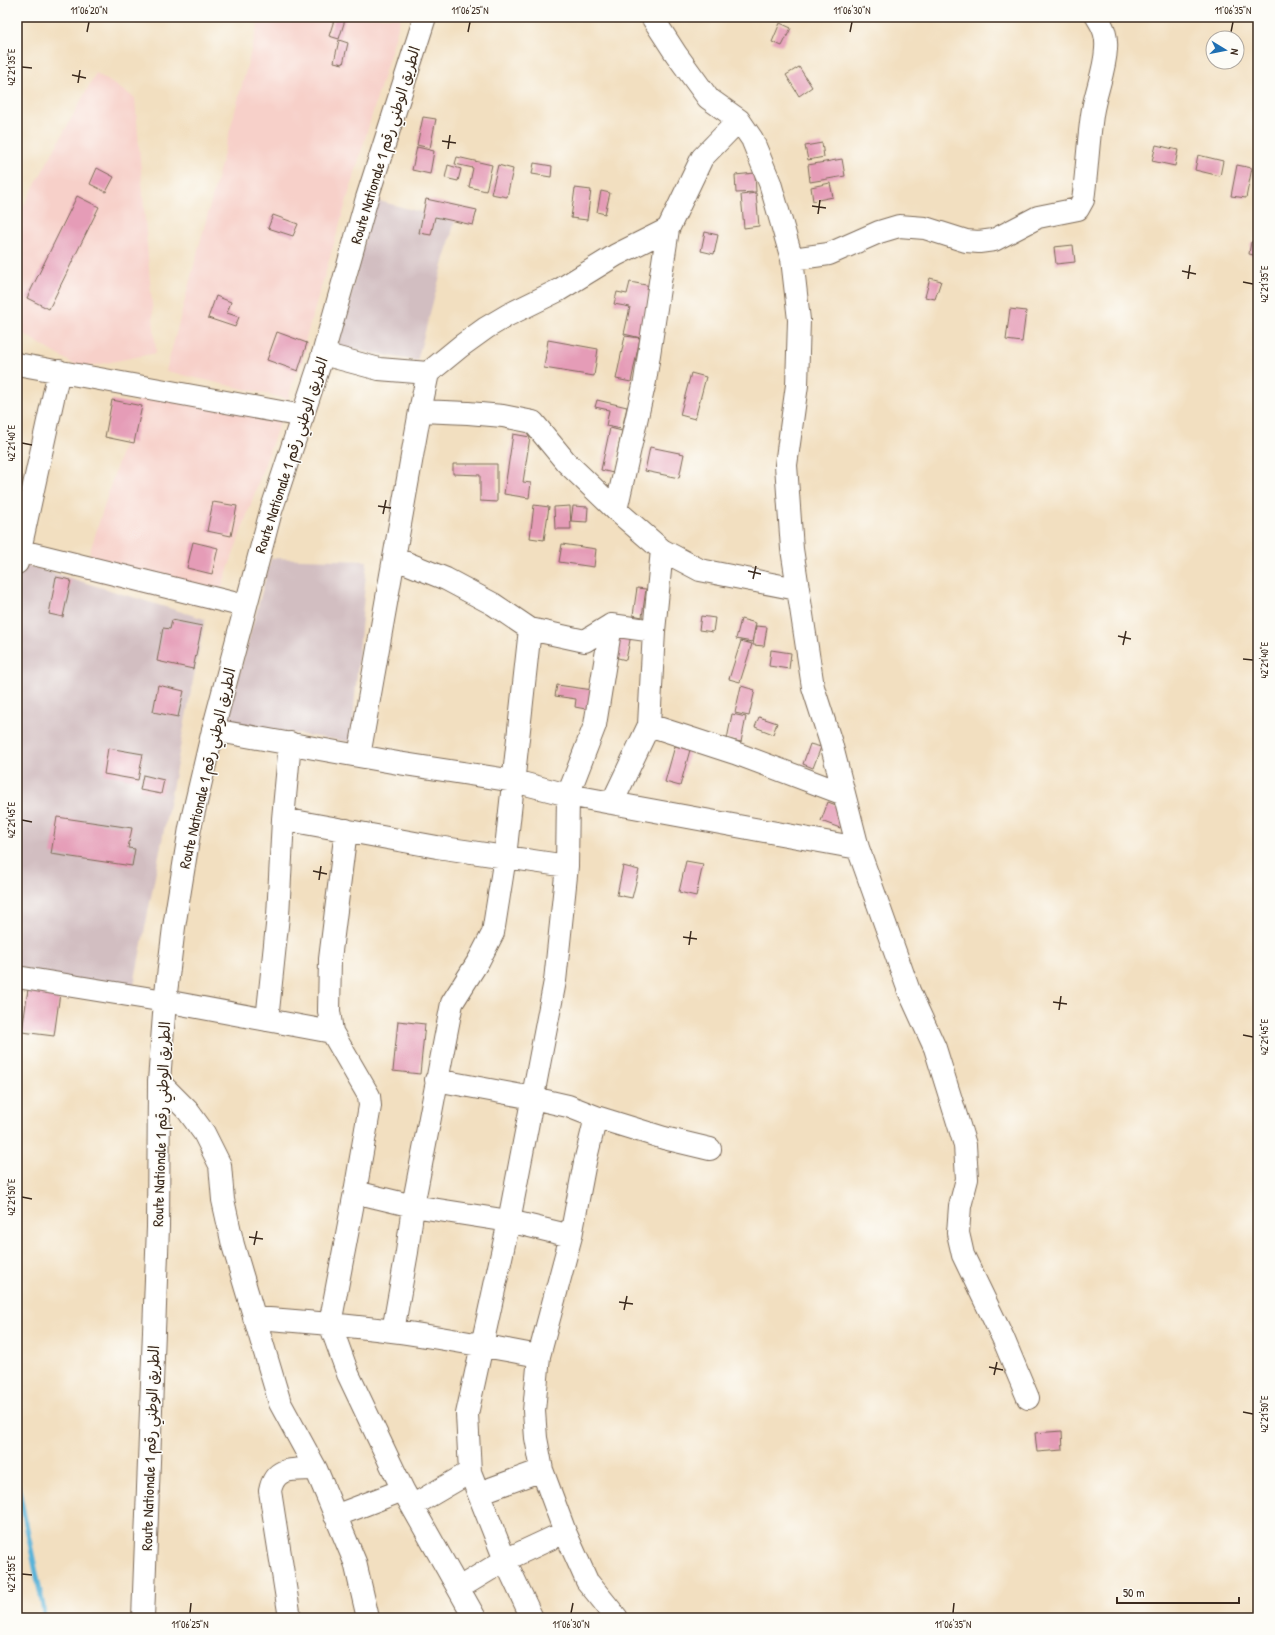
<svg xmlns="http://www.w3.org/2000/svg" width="1275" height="1635" viewBox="0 0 1275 1635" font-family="'Patrick Hand','Playpen Sans Arabic',sans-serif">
<rect width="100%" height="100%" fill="#fdfcf7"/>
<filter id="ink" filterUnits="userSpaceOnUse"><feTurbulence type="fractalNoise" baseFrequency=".025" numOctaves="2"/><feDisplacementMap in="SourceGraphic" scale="8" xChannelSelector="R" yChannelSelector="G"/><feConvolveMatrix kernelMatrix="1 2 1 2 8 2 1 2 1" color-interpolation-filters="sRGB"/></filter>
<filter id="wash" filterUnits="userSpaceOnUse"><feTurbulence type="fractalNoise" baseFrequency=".012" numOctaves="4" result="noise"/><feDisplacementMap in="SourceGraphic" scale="16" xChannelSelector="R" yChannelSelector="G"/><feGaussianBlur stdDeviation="0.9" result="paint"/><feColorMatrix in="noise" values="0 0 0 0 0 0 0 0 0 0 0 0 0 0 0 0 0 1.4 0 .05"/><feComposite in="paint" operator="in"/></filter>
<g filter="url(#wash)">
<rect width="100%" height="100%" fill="#f2dfc0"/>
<path fill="#f7d0c9" d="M 260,17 L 401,17 L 288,399 L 166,371 Z
M 96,73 L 135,98 L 156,353 L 80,368 L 17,330 L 17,218 Z
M 138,398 L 185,399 L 280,421 L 214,609 L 82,577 Z"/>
<path fill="#d2bec1" d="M 375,200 L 455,221 L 417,361 L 337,347 Z
M 271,558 L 367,561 L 351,742 L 226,723 Z
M 17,562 L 205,619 L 132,995 L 17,971 Z"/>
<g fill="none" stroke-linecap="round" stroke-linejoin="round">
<path stroke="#5ab3d8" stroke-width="5" d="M 17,1481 L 43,1606 L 44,1618"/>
</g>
<g id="blocks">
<path fill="#e59cb7" d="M 335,17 L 346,17 L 339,39 L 329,36 Z
M 780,23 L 791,28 L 782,46 L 772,42 Z
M 339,40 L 348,43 L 343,64 L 334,62 Z
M 799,67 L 812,87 L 799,96 L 786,75 Z
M 423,117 L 436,119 L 430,148 L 417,145 Z
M 822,143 L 824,157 L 808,160 L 805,146 Z
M 1156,145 L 1178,150 L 1175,166 L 1152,161 Z
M 417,147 L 434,151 L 430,174 L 412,170 Z
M 1198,155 L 1223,161 L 1220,176 L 1195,170 Z
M 457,157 L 492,165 L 486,191 L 469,187 L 473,168 L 455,164 Z
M 842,159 L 845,176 L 810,182 L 808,165 Z
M 534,163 L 552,166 L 551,177 L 532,174 Z
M 448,165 L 461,169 L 458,181 L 445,178 Z
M 498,165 L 513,169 L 507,197 L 491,194 Z
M 1237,165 L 1252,168 L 1246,198 L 1231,196 Z
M 1255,166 L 1258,166 L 1258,179 L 1254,178 Z
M 97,168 L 114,177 L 106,192 L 90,184 Z
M 755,173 L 756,192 L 736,193 L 735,175 Z
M 830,183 L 833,197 L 813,201 L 811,187 Z
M 575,188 L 591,190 L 587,220 L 571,218 Z
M 601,191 L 610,193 L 605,214 L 597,212 Z
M 756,193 L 759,226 L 744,228 L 741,195 Z
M 77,196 L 99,207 L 49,309 L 27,298 Z
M 426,199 L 477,210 L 473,225 L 435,217 L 431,235 L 419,233 Z
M 273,215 L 298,224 L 293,236 L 268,228 Z
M 705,232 L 718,235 L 714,254 L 701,251 Z
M 1251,242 L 1258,243 L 1258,256 L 1249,254 Z
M 1073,245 L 1075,262 L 1056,264 L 1054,247 Z
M 930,278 L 941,281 L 935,299 L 925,297 Z
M 630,282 L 651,286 L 641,338 L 624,334 L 630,307 L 614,304 L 617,292 L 627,294 Z
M 216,296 L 231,302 L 227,313 L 239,317 L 235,327 L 208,318 Z
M 1010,309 L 1026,311 L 1022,342 L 1006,340 Z
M 277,332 L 307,343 L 298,371 L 267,360 Z
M 625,336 L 640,338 L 631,382 L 616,379 Z
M 548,340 L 598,349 L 594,376 L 544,368 Z
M 691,373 L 706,377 L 695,419 L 680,415 Z
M 112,400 L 142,406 L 134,443 L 105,437 Z
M 597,400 L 627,407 L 622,429 L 606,426 L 609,410 L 595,407 Z
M 610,428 L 622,431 L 613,473 L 601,470 Z
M 513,434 L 530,437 L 523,482 L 531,483 L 529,498 L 504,494 Z
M 650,447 L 684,454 L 679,478 L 645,471 Z
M 453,464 L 497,464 L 497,502 L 480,501 L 480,475 L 453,474 Z
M 213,502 L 237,506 L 231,536 L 207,531 Z
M 534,505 L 549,507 L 544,540 L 530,538 Z
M 570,506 L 571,529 L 555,529 L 554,507 Z
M 573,506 L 588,507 L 587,522 L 571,521 Z
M 193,542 L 218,548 L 212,574 L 187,568 Z
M 562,544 L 596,549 L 594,567 L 559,562 Z
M 56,577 L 71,580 L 63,617 L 49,614 Z
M 637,588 L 646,589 L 642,617 L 633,615 Z
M 701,616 L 715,618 L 713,632 L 699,630 Z
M 741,619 L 756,623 L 752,642 L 736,639 Z
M 172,620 L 202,626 L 193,669 L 157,661 L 163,628 L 170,629 Z
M 756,626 L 767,627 L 764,646 L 753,645 Z
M 619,632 L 631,635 L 626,660 L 614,657 Z
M 741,641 L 752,644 L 740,682 L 729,679 Z
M 771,650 L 791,653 L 789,669 L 769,666 Z
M 158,685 L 184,691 L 178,717 L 153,712 Z
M 557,685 L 593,690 L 591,710 L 575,707 L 576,699 L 555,696 Z
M 741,686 L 755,690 L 749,716 L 735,713 Z
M 732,714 L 746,717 L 741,742 L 727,739 Z
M 759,717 L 777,723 L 773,734 L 755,727 Z
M 810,744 L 821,747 L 813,768 L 803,764 Z
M 675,746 L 690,750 L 680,786 L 665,782 Z
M 108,748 L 143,754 L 138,780 L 104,774 Z
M 143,775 L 164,780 L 161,794 L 140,790 Z
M 828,802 L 847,809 L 840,828 L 821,821 Z
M 57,817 L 132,828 L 128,848 L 135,849 L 132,866 L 51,854 Z
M 686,861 L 703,864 L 696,896 L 679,892 Z
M 623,866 L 639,870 L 632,898 L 617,895 Z
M 28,989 L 60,993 L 54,1036 L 22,1032 Z
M 398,1021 L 425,1024 L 420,1074 L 393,1071 Z
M 1062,1431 L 1063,1450 L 1037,1452 L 1035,1433 Z"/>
</g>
</g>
<g filter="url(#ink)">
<use href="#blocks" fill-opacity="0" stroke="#7b6957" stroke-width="1"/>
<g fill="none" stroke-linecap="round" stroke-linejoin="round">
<g stroke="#7b6957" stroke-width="24">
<path id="minor" d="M 652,17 L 676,54 L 708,98 L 739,120 L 752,139 L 770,183 L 792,259 L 799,320 L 797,385 L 786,465 L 792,549 L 813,687 L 831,743 L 858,848 L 909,991 L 935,1048 L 965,1145 L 967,1179 L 960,1206 L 958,1233 L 963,1255 L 1003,1338 L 1028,1398
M 792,259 L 829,254 L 879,232 L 899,226 L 925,228 L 966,241 L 979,242 L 994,240 L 1038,217 L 1078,209 L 1083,200 C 1087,172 1088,143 1092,115 C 1095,93 1105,71 1106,49 C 1107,36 1104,28 1097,17
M 323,354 L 379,369 L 428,373 L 461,346 L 486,328 L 508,315 L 559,290 L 616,255 L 668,229 L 702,158 L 739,120
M 17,364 L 303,416
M 420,411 L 468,413 L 503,416 L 533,422 L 566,462 L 616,510 L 662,550 L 700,570 L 797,589
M 616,510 L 645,381 L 668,229
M 17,550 L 245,606
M 394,558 L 446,579 L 493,604 L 530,629 L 585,641 L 611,625 L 654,631
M 17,563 L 59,371
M 649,725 L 735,753 L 844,794
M 213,730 L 398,763 L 514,781 L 568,795 L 858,848
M 359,756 L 420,411 L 428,373
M 612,803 L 649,725 L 654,631 L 662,550
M 283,819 L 437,847 L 567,866
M 346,830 L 330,959 L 329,1011 L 332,1032 L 369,1096 L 370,1106 L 355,1192 L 330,1324 L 348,1374 L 403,1490 L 475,1618
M 17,977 L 165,1001 L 332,1032
M 267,1020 L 278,916 L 283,819 L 290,743
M 436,1080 L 533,1098 L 568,1106 L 596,1117 L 664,1138 L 710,1149
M 159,1082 L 188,1111 L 204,1133 L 220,1165 L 223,1200 L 233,1245 L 280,1403 L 316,1469 L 355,1562 L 368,1618
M 596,1117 L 585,1162 L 571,1236 L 539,1356 L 534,1411 L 536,1438 L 542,1470 L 565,1532 L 587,1581 L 617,1618
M 355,1192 L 413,1206 L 509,1221 L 571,1236
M 254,1318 C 300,1321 346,1325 392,1331 C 441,1337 490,1347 539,1356
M 393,1331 L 407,1252 L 413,1206 L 452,1003 L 479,960 L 493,933 L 505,857 L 530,629
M 479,1493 L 542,1470
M 412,1506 L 470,1472
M 335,1516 L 403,1490
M 459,1588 L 505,1560 L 565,1532
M 290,1618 L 270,1491 C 275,1465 294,1470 316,1469
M 532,1618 L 505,1560 L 470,1472 L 467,1414 L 509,1221 L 555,981 L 567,866 L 568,795 L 595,725 L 611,625"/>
</g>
<g stroke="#7b6957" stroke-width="24">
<path id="highway" d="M 143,1618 L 158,1227 L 159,1082 L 165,1001 L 174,927 L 190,828 L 213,730 L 271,511 L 323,354 L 367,198 L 425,17"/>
</g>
<use href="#minor" stroke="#fff" stroke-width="22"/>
<use href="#highway" stroke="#fff" stroke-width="22"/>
</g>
</g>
<path fill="none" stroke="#3b2a1e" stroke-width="1.5" d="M 87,32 L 89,22M 468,32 L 470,22M 850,32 L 852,22M 1231,32 L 1233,22M 22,67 L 32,68M 72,75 L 86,78M 78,83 L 80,70M 442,141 L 456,143M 448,149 L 450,135M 812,206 L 826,208M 818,214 L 820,200M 1182,271 L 1196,274M 1188,279 L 1190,265M 1243,282 L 1253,284M 22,443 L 32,445M 378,506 L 391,508M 383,514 L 386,500M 748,571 L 761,574M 753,579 L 756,566M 1118,636 L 1131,639M 1123,645 L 1126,631M 1243,659 L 1253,660M 22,820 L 32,822M 313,871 L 327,874M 319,880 L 321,866M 683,937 L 697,939M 689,945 L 691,931M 1053,1002 L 1067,1004M 1059,1010 L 1061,996M 1243,1035 L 1253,1037M 22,1197 L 32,1199M 249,1237 L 263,1239M 254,1245 L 257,1231M 619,1302 L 633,1304M 624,1310 L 627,1296M 989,1367 L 1003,1370M 994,1375 L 997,1362M 1243,1412 L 1253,1414M 22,1574 L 32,1575M 190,1613 L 191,1603M 571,1613 L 573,1603M 953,1613 L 954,1603"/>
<g text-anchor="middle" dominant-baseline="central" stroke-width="3" stroke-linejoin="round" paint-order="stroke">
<g font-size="15" fill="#3b2a1e" stroke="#fdfcf7">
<text transform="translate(385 145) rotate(-73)">Route Nationale الطريق الوطني رقم 1</text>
<text transform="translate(291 455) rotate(-72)">Route Nationale الطريق الوطني رقم 1</text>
<text transform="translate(207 768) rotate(-77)">Route Nationale الطريق الوطني رقم 1</text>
<text transform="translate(161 1124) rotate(-88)">Route Nationale الطريق الوطني رقم 1</text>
<text transform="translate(150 1448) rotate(-88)">Route Nationale الطريق الوطني رقم 1</text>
</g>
</g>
<rect width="1275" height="1635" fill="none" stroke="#fdfcf7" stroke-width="44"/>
<g transform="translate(1225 50) rotate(100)"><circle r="19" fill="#fdfcf7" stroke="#afa8a0"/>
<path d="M0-3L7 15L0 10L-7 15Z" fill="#1f6fb2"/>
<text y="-6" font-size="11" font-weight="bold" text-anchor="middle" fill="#3b2a1e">N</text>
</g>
<path d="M1117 1597v6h122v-6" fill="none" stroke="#3b2a1e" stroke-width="2"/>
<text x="1123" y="1597" font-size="12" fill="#3b2a1e" stroke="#fdfcf7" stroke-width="3" paint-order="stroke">50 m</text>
<rect x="22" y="22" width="1231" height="1591" fill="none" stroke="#3b2a1e" stroke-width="1.5"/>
<g font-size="10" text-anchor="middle" fill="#3b2a1e">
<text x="89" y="14">11°06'20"N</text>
<text x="470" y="14">11°06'25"N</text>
<text x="852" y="14">11°06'30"N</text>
<text x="1233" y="14">11°06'35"N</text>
<text transform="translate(11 67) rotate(-90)" y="4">42°21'35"E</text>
<text transform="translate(1264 284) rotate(-90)" y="4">42°21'35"E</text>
<text transform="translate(11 443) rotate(-90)" y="4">42°21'40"E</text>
<text transform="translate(1264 660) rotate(-90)" y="4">42°21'40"E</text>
<text transform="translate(11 820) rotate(-90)" y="4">42°21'45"E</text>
<text transform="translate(1264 1037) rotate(-90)" y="4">42°21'45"E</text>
<text transform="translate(11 1197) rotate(-90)" y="4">42°21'50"E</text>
<text transform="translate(1264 1414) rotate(-90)" y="4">42°21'50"E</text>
<text transform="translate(11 1574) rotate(-90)" y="4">42°21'55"E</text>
<text x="190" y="1628">11°06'25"N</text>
<text x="571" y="1628">11°06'30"N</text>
<text x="953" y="1628">11°06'35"N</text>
</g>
</svg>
